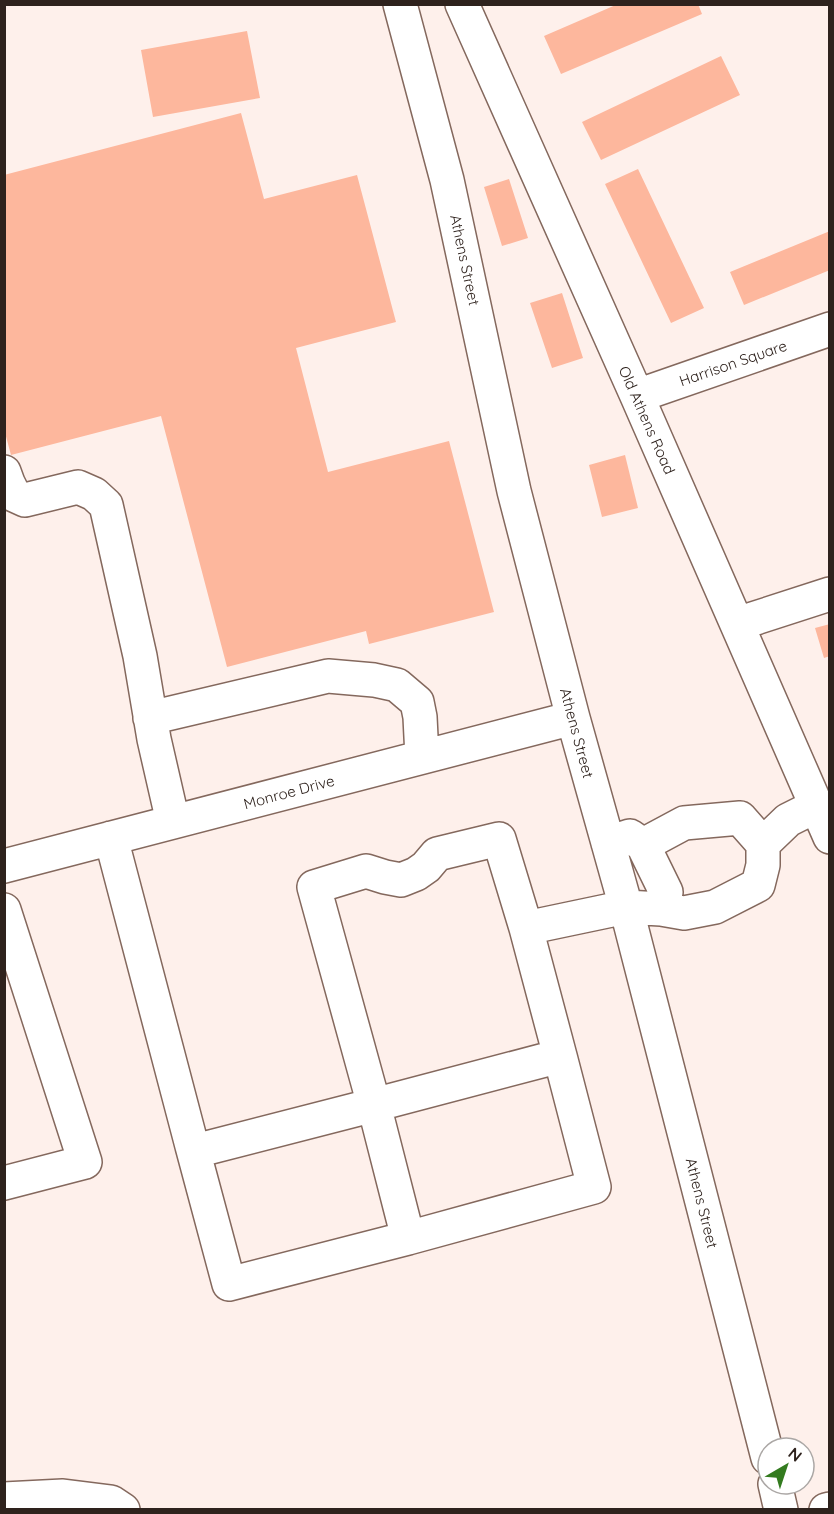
<svg xmlns="http://www.w3.org/2000/svg" width="834" height="1514" viewBox="0 0 834 1514" font-family="Quicksand,sans-serif">
<rect width="100%" height="100%" fill="#fef0eb"/>
<path fill="#fdb79d" d="M 618,4 L 698,4 L 702,14 L 561,74 L 544,36 Z
M 247,31 L 260,98 L 153,117 L 141,50 Z
M 721,56 L 740,95 L 601,160 L 582,122 Z
M 241,113 L 264,199 L 357,175 L 396,322 L 296,348 L 328,472 L 449,441 L 494,612 L 369,644 L 366,631 L 227,667 L 161,416 L 11,455 L 4,429 L 4,175 Z
M 638,169 L 704,308 L 671,323 L 605,184 Z
M 509,179 L 528,238 L 502,246 L 484,187 Z
M 830,231 L 830,270 L 744,305 L 730,272 Z
M 562,293 L 583,358 L 552,368 L 530,303 Z
M 625,455 L 638,508 L 602,517 L 589,465 Z
M 830,624 L 830,656 L 824,658 L 815,628 Z"/>
<g fill="none" stroke-linecap="round" stroke-linejoin="round">
<g stroke="#84685d" stroke-width="36">
<path id="minor" d="M 400,4 L 447,180 L 514,491 L 573,718 L 626,907 L 768,1458
M 462,4 L 637,396 L 830,837
M 637,396 L 830,329
M 4,472 L 8,483 L 14,495 L 25,500 L 78,487 L 94,494 L 106,505 L 140,656 L 154,739 L 173,822
M 737,624 L 830,594
M 150,718 L 328,676 L 374,680 L 397,685 L 417,702 L 420,717 L 422,757
M 111,838 L 192,1146 L 203,1149 L 374,1105 L 560,1056 L 526,928 L 626,907 L 661,909 L 666,892 L 643,845 L 630,836 L 608,843
M 643,845 L 684,823 L 740,818 L 763,844
M 4,866 L 573,718
M 661,909 L 684,913 L 715,907 L 758,885 L 763,865 L 763,844 L 788,820 L 816,806
M 4,910 L 85,1162 L 4,1183
M 526,928 L 499,839 L 437,854 L 426,867 L 416,874 L 401,880 L 385,877 L 366,871 L 314,887 L 374,1105 L 408,1238 L 594,1187 L 560,1056
M 192,1146 L 229,1284 L 408,1238
M 775,1484 L 781,1510
M 4,1499 L 63,1496 L 111,1502 L 123,1510
M 826,1510 L 830,1509"/>
</g>
<use href="#minor" stroke="#fff" stroke-width="33"/>
</g>
<g text-anchor="middle" dominant-baseline="central" stroke-width="4.5" stroke-linejoin="round" paint-order="stroke">
<g font-size="15" fill="#2e221d" stroke="#fff">
<text transform="translate(465 260) rotate(78)">Athens Street</text>
<text transform="translate(733 363) rotate(-19)">Harrison Square</text>
<text transform="translate(647 420) rotate(66)">Old Athens Road</text>
<text transform="translate(577 733) rotate(75)">Athens Street</text>
<text transform="translate(289 792) rotate(-15)">Monroe Drive</text>
<text transform="translate(702 1203) rotate(76)">Athens Street</text>
</g>
</g>
<rect width="834" height="1514" fill="none" stroke="#2e221d" stroke-width="12"/>
<g transform="translate(786 1466) rotate(39)"><circle r="28" fill="#ffffff" stroke="#aba7a5" stroke-width="1.5"/>
<path d="M0-4.5L10 22L0 15L-10 22Z" fill="#337b1f"/>
<text y="-9" font-size="16" font-weight="bold" text-anchor="middle" fill="#2e221d">N</text>
</g>
</svg>
